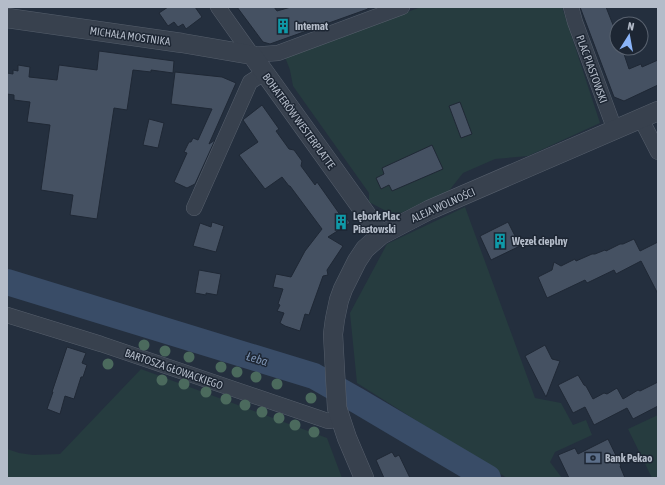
<svg xmlns="http://www.w3.org/2000/svg" width="665" height="485" viewBox="0 0 665 485" font-family="'Asap Condensed',sans-serif">
<rect width="100%" height="100%" fill="#242f3e"/>
<path fill="#263c3f" d="M 421,7 L 562,7 L 600,123 L 528,156 L 495,159 L 463,173 L 448,192 L 401,213 L 388,212 L 369,202 L 369,193 L 293,86 L 290,70 L 285,57 Z
M 465,207 L 535,398 L 561,403 L 573,425 L 586,420 L 592,435 L 555,452 L 550,462 L 562,478 L 507,478 L 357,383 L 350,313 L 387,244 Z
M 141,369 L 327,438 L 342,478 L 7,478 L 7,449 L 19,453 L 33,455 L 60,454 Z
M 658,415 L 658,478 L 652,478 L 628,429 Z"/>
<g fill="none" stroke-linecap="round" stroke-linejoin="round">
<path stroke="#394c67" stroke-width="26" d="M 7,282 L 314,376 L 358,401 L 488,478"/>
</g>
<path fill="#455162" stroke="#1f2835" d="M 168,7 L 195,7 L 202,17 L 186,29 L 183,24 L 178,27 L 174,22 L 168,26 L 159,13 Z
M 237,7 L 274,7 L 277,11 L 291,7 L 368,7 L 368,9 L 270,44 L 263,42 Z
M 580,7 L 606,7 L 617,35 L 617,48 L 622,48 L 629,69 L 641,64 L 642,67 L 658,60 L 658,85 L 624,101 L 614,97 Z
M 99,51 L 174,61 L 173,73 L 151,70 L 151,72 L 133,70 L 127,110 L 114,108 L 97,219 L 70,215 L 73,195 L 41,190 L 50,125 L 27,122 L 30,102 L 14,100 L 14,95 L 7,94 L 7,73 L 13,74 L 13,70 L 18,71 L 18,65 L 30,67 L 29,77 L 57,80 L 59,65 L 97,70 Z
M 175,72 L 222,77 L 236,83 L 209,144 L 215,140 L 195,184 L 187,188 L 174,182 L 187,153 L 184,152 L 189,142 L 191,142 L 193,138 L 198,140 L 212,109 L 171,104 Z
M 460,102 L 472,134 L 461,138 L 449,106 Z
M 262,105 L 279,129 L 276,131 L 289,149 L 294,150 L 302,161 L 301,166 L 315,185 L 317,182 L 341,216 L 345,216 L 350,223 L 328,237 L 343,246 L 327,270 L 328,275 L 323,276 L 309,315 L 305,314 L 300,331 L 285,326 L 280,323 L 284,313 L 277,311 L 280,305 L 278,304 L 283,289 L 273,287 L 276,274 L 291,277 L 305,251 L 322,229 L 290,186 L 289,186 L 282,177 L 265,189 L 239,155 L 258,142 L 243,120 L 244,119 Z
M 149,119 L 164,123 L 158,148 L 143,145 Z
M 432,145 L 443,169 L 392,191 L 389,185 L 381,189 L 376,178 L 384,174 L 382,168 Z
M 212,222 L 224,226 L 216,252 L 193,246 L 200,223 L 211,227 Z
M 508,222 L 520,246 L 491,260 L 480,236 Z
M 634,239 L 640,251 L 658,242 L 658,294 L 641,261 L 616,274 L 614,270 L 587,283 L 585,280 L 547,298 L 538,277 L 552,270 L 554,262 L 561,266 L 575,259 L 576,261 L 592,254 L 595,254 L 605,250 L 606,251 L 620,244 L 623,244 Z
M 199,270 L 221,274 L 217,295 L 206,293 L 206,295 L 195,293 Z
M 545,345 L 552,359 L 560,361 L 546,397 L 525,356 Z
M 67,347 L 86,353 L 82,363 L 87,365 L 83,377 L 81,377 L 74,399 L 65,396 L 60,414 L 47,409 L 53,392 L 52,392 Z
M 578,375 L 584,385 L 586,386 L 593,399 L 604,393 L 607,394 L 617,388 L 623,399 L 638,390 L 640,391 L 658,382 L 658,406 L 633,419 L 627,408 L 594,425 L 585,407 L 573,413 L 558,385 Z
M 608,439 L 621,466 L 620,466 L 625,478 L 569,478 L 558,455 L 575,448 L 578,454 Z
M 392,452 L 395,457 L 399,455 L 410,478 L 384,478 L 376,460 Z"/>
<g fill="none" stroke-linecap="round" stroke-linejoin="round">
<g stroke="#565f6c" stroke-width="16">
<path id="minor" d="M 218,7 L 252,55 L 278,53 L 402,7
M 571,7 L 575,22 L 615,130
M 641,119 L 658,152
M 194,208 L 250,82 L 264,73
M 7,315 L 101,344 L 328,421 L 340,419"/>
</g>
<g stroke="#565f6c" stroke-width="20">
<path id="tertiary" d="M 7,18 L 182,43 L 252,55 L 381,235
M 364,478 L 347,438 L 337,408 L 333,334 L 335,319 L 339,300 L 343,289 L 357,261 L 365,249 L 381,235 L 429,210 L 658,111"/>
</g>
<use href="#minor" stroke="#38414e" stroke-width="15"/>
<use href="#tertiary" stroke="#38414e" stroke-width="19"/>
</g>
<g fill="#4b6a5d">
<circle cx="144" cy="345" r="5.5"/>
<circle cx="165" cy="351" r="5.5"/>
<circle cx="189" cy="357" r="5.5"/>
<circle cx="108" cy="364" r="5.5"/>
<circle cx="221" cy="367" r="5.5"/>
<circle cx="237" cy="372" r="5.5"/>
<circle cx="256" cy="377" r="5.5"/>
<circle cx="162" cy="380" r="5.5"/>
<circle cx="184" cy="384" r="5.5"/>
<circle cx="277" cy="384" r="5.5"/>
<circle cx="206" cy="392" r="5.5"/>
<circle cx="311" cy="398" r="5.5"/>
<circle cx="226" cy="399" r="5.5"/>
<circle cx="245" cy="405" r="5.5"/>
<circle cx="262" cy="412" r="5.5"/>
<circle cx="279" cy="418" r="5.5"/>
<circle cx="295" cy="425" r="5.5"/>
<circle cx="314" cy="432" r="5.5"/>
</g>
<defs>
<g id="building-bare" transform="scale(1.2)"><path d="M-4-6H4V6H1V3H-1V6H-4ZM-2.5-4.3h1.7v1.8h-1.7ZM.8-4.3h1.7v1.8H.8ZM-2.5-1h1.7V.8h-1.7ZM.8-1h1.7V.8H.8Z" fill="#0f9aa8" stroke="#1d2633" stroke-width="2.5" paint-order="stroke"/></g>
<g id="bank-bare" transform="scale(1.2)"><path d="M-6-4H6V4H-6ZM0-2.3a2.3 2.3 0 1 0 0 4.6a2.3 2.3 0 1 0 0-4.6Z" fill="#5c6f8a" stroke="#1d2633" stroke-width="2.5" paint-order="stroke"/></g>
</defs>
<g fill-rule="evenodd">
<use href="#building-bare" x="283" y="26"/>
<use href="#building-bare" x="341" y="222"/>
<use href="#building-bare" x="500" y="241"/>
<use href="#bank-bare" x="593" y="458"/>
</g>
<g text-anchor="middle" dominant-baseline="central" stroke-width="3" stroke-linejoin="round" paint-order="stroke">
<g font-size="11" font-weight="bold" fill="#b4bcc9" stroke="#1d2633" text-anchor="start">
<text x="295" y="26">Internat</text>
<text x="353" y="216">Lębork Plac<tspan x="353" dy="13">Piastowski</tspan></text>
<text x="512" y="241">Węzeł cieplny</text>
<text x="605" y="458">Bank Pekao</text>
</g>
<g font-size="11" fill="#b4bcc9" stroke="#1d2633">
<text transform="translate(130 36) rotate(8)">MICHAŁA MOSTNIKA</text>
<text transform="translate(592 69) rotate(70)">PLAC PIASTOWSKI</text>
<text transform="translate(299 121) rotate(54)">BOHATERÓW WESTERPLATTE</text>
<text transform="translate(443 205) rotate(-24)">ALEJA WOLNOŚCI</text>
<text transform="translate(174 369) rotate(19)">BARTOSZA GŁOWACKIEGO</text>
</g>
<g font-size="12" font-style="italic" fill="#7c92b1" stroke="#1d2633">
<text transform="translate(257 359) rotate(17)">Łeba</text>
</g>
</g>
<rect width="665" height="485" fill="none" stroke="#b4bcc9" stroke-width="16"/>
<g transform="translate(629 36) rotate(11)"><circle r="19" fill="#1d2633" stroke="#59626f"/>
<path d="M0-3L7 15L0 10L-7 15Z" fill="#8ab4f8"/>
<text y="-6" font-size="11" font-weight="bold" text-anchor="middle" fill="#b4bcc9">N</text>
</g>
</svg>
